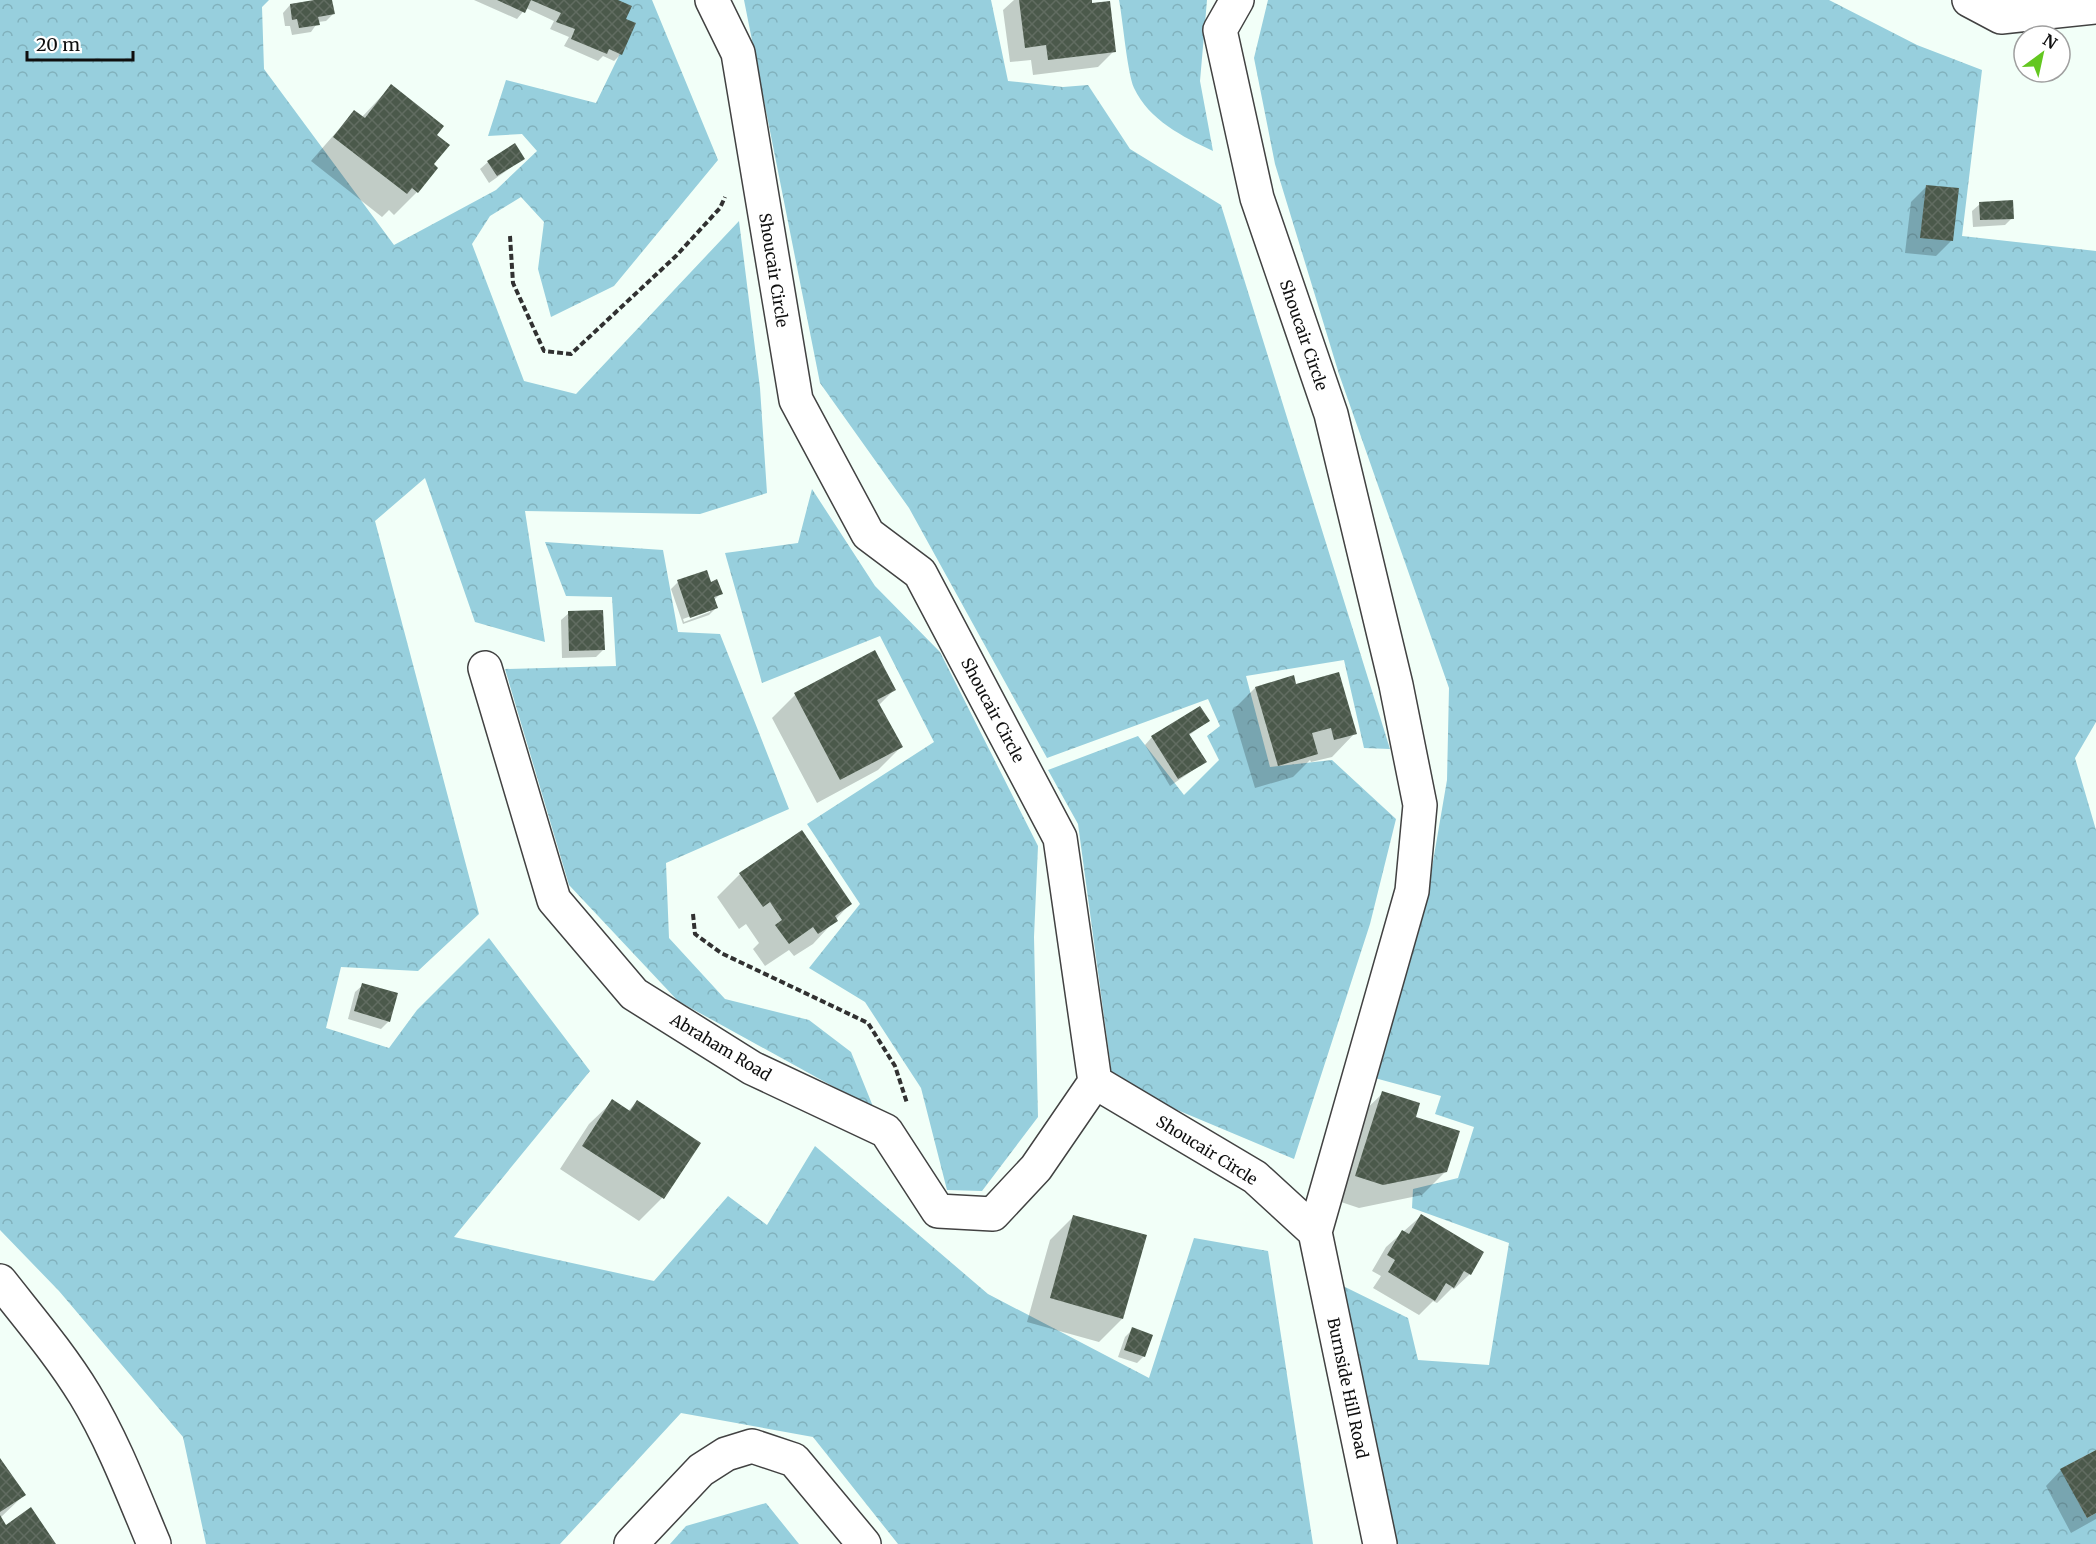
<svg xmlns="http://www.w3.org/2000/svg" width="2096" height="1544" viewBox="0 0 2096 1544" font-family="Merriweather,serif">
<defs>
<pattern id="forest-crowns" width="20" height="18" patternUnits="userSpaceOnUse" patternTransform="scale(1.5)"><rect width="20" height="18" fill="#97cfdd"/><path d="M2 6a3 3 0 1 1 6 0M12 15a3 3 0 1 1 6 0" fill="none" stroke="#81b1bc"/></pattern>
<pattern id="building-cross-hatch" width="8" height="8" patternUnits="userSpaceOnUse" patternTransform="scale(1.5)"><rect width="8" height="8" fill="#4b594b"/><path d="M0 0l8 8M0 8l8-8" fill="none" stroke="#616c61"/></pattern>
</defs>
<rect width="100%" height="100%" fill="#f2fff8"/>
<path fill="url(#forest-crowns)" d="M 0,0 L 269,0 L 262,7 L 264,69 L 394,245 L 496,190 L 537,151 L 522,134 L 488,136 L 506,80 L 596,103 L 629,35 L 615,0 L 652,0 L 718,160 L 614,286 L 551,317 L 538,269 L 544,222 L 521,197 L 490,216 L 472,244 L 524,381 L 576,394 L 739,221 L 760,388 L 767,493 L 700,514 L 525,511 L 545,642 L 475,622 L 425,478 L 375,521 L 479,914 L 418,971 L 341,967 L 326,1028 L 389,1048 L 417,1010 L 489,938 L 590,1071 L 454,1237 L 654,1281 L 728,1196 L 767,1225 L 815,1146 L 988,1294 L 1149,1378 L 1194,1238 L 1268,1251 L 1313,1544 L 898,1544 L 813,1437 L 681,1413 L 560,1544 L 206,1544 L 183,1437 L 59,1291 L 0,1230 Z
M 744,0 L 991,0 L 1008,81 L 1063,87 L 1088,85 L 1130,149 L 1221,205 L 1390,749 L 1364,748 L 1344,660 L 1246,676 L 1270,767 L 1332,760 L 1396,819 L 1370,924 L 1294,1159 L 1113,1083 L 1078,824 L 1048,770 L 1138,736 L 1184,795 L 1219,760 L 1207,736 L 1220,726 L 1208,699 L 1047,758 L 909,508 L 820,383 Z
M 1119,0 L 1207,0 L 1200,81 L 1213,151 C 1183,137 1149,120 1134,88 C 1127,71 1123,21 1119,0 Z
M 1268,0 L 1829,0 L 1917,45 L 1982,70 L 1962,236 L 2096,251 L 2096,722 L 2075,758 L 2096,830 L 2096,1450 L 2061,1469 L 2087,1518 L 2096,1513 L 2096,1544 L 1392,1544 L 1339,1284 L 1408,1318 L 1418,1360 L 1489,1365 L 1509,1243 L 1412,1208 L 1413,1189 L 1458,1178 L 1474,1127 L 1435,1114 L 1441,1096 L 1371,1077 L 1430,879 L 1447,780 L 1449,688 L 1339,374 L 1275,164 L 1254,58 Z
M 812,489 L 875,586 L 940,652 L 1038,846 L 1034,937 L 1038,1117 L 982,1191 L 947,1190 L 921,1088 L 865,1002 L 809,968 L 860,904 L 807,824 L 934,742 L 880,636 L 762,683 L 725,553 L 798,543 Z
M 545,542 L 663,550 L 678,632 L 720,634 L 789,809 L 666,863 L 669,938 L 725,999 L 809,1020 L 851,1052 L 874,1109 L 678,1001 L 569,885 L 505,669 L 616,666 L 612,597 L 566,596 Z
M 766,1503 L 799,1544 L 670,1544 L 686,1526 Z"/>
<path fill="#0003" fill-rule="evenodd" d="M 323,0 L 331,0 L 333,14 L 326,21 L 318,22 L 311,32 L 292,35 L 290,26 L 285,26 L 283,13 L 290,5 Z
M 474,0 L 615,0 L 624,20 L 621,54 L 614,61 L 603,56 L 598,61 L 564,46 L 569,37 L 550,29 L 554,21 L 526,8 L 517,19 Z
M 1014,0 L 1090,0 L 1114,51 L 1098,67 L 1033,75 L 1031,60 L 1010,62 L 1003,10 Z
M 391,86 L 435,135 L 432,165 L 417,192 L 394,215 L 389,210 L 382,217 L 311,161 L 354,112 L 362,117 Z
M 523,159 L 489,183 L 480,169 L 488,162 Z
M 1927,186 L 1951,241 L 1936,256 L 1905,253 L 1911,202 Z
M 1980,204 L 2012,218 L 2005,225 L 1973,227 L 1972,211 Z
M 678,582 L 710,584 L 721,593 L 714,600 L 717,607 L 709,615 L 683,624 L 671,589 ZM 710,609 L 710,612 L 684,622 L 683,619 Z
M 569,613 L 603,650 L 596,657 L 562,658 L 561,620 Z
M 1295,686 L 1355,733 L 1332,757 L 1311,762 L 1310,760 L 1293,777 L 1255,788 L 1232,711 L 1255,688 Z
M 895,689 L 879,705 L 901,747 L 878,770 L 817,803 L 772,718 L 795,695 Z
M 1208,721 L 1188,736 L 1205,762 L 1170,786 L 1145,745 L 1152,737 Z
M 740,874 L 850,904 L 813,944 L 794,956 L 789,950 L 765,966 L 753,949 L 759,943 L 746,924 L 739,929 L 717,897 Z
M 363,985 L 389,1021 L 381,1029 L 348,1019 L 355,992 Z
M 1383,1093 L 1414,1118 L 1446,1171 L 1422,1195 L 1359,1208 L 1332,1199 L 1359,1116 Z
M 613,1101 L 628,1111 L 637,1102 L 699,1143 L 662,1198 L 639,1221 L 560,1169 L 589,1124 Z
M 1074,1216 L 1122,1319 L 1099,1342 L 1027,1322 L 1050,1240 Z
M 1421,1216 L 1470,1274 L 1454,1289 L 1452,1288 L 1437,1303 L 1433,1301 L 1419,1315 L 1373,1288 L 1381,1276 L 1372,1271 L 1386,1247 Z
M 1133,1329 L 1144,1356 L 1137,1363 L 1118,1357 L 1125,1337 Z
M 2096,1452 L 2096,1519 L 2071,1533 L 2046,1486 L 2061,1470 Z
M 0,1461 L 24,1495 L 0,1518 L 6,1527 L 54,1544 L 0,1544 Z"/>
<path fill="url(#building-cross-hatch)" d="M 314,0 L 332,0 L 335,14 L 318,17 L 320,25 L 299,28 L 297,19 L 292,20 L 290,4 Z
M 497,0 L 618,0 L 632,6 L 626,19 L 636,23 L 622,55 L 609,49 L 607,54 L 571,39 L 575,29 L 556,22 L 561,13 L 531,0 L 525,13 Z
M 1019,0 L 1092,0 L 1092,3 L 1110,1 L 1116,52 L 1048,60 L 1046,45 L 1025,48 Z
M 391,84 L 444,126 L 437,135 L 450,145 L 434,164 L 438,168 L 418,193 L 412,188 L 407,194 L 333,137 L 354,110 L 365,118 Z
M 515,143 L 525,159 L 497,176 L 487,161 Z
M 1926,185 L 1959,188 L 1953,241 L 1920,238 Z
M 2013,200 L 2014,219 L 1980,220 L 1979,202 Z
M 707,570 L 711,582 L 717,579 L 723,594 L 714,597 L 718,608 L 690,618 L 677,580 Z
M 603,610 L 605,650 L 569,651 L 568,611 Z
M 875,650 L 896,690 L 877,700 L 903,747 L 840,780 L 794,693 Z
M 1339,672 L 1357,734 L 1334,740 L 1331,728 L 1312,733 L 1318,754 L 1278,766 L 1255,687 L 1294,675 L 1296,684 Z
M 1200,706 L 1210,721 L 1189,734 L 1207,762 L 1178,779 L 1151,736 Z
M 802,830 L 852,904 L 835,916 L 838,921 L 818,934 L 813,927 L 789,944 L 775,925 L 782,920 L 770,902 L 763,907 L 739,873 Z
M 362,983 L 398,993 L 390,1022 L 354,1011 Z
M 1382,1091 L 1420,1103 L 1416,1117 L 1460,1131 L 1447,1172 L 1383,1185 L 1355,1176 Z
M 612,1099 L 630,1111 L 637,1100 L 701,1143 L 664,1199 L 582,1146 Z
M 1421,1214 L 1484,1252 L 1471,1275 L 1464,1271 L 1454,1288 L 1446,1283 L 1435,1301 L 1388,1272 L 1395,1260 L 1387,1255 L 1402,1230 L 1409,1234 Z
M 1073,1215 L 1147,1235 L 1123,1319 L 1050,1298 Z
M 1132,1327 L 1153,1335 L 1145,1357 L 1124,1350 Z
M 2096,1450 L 2096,1513 L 2087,1518 L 2060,1469 Z
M 0,1458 L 26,1495 L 0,1512 Z
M 31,1507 L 56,1544 L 0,1544 L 0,1515 L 6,1525 Z"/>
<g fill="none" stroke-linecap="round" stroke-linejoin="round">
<g stroke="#424242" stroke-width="36">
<path id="street" d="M 712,0 L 738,53 L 796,400 L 868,534 L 920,573 L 1060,838 L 1095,1082 L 1255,1177 L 1315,1232
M 1237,0 L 1220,30 L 1257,198 L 1331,414 L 1396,685 L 1420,805 L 1412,891 L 1315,1232 L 1380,1544
M 1969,0 L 2001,17 L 2096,7
M 485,668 L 554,900 L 634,994 L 752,1068 L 886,1131 L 938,1211 L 993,1214 L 1036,1168 L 1095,1082
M 0,1281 C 29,1318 60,1354 85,1395 C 113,1441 133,1494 154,1544
M 631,1544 L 701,1470 L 726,1454 L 752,1446 L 794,1460 L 864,1544"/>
</g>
<path stroke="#313131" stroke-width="4" stroke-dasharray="6 3" stroke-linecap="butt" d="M 510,236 L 513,283 L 544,351 L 571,354 L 676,256 L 720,208 L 725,197
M 693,914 L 695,934 L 721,953 L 868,1023 L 895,1066 L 907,1103"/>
<use href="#street" stroke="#fff" stroke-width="33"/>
</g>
<g text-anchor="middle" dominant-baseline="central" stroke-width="6" stroke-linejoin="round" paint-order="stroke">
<g font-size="16" fill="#0f0f0f" stroke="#fff">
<text transform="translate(774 270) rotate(81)">Shoucair Circle</text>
<text transform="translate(1304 335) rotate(71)">Shoucair Circle</text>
<text transform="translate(993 710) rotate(62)">Shoucair Circle</text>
<text transform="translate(721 1047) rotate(31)">Abraham Road</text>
<text transform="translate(1207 1150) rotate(32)">Shoucair Circle</text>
<text transform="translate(1348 1388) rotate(78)">Burnside Hill Road</text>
</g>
</g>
<g transform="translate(2042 54) rotate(33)"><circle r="28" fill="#ffffff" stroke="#9f9f9f" stroke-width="1.5"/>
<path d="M0-4.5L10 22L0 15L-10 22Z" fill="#63c720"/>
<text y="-9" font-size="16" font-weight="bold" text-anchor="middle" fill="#0f0f0f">N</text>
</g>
<path d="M27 51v9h106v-9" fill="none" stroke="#0f0f0f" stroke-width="3"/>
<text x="36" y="51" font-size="18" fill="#0f0f0f" stroke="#ffffff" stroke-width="4.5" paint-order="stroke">20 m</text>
</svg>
